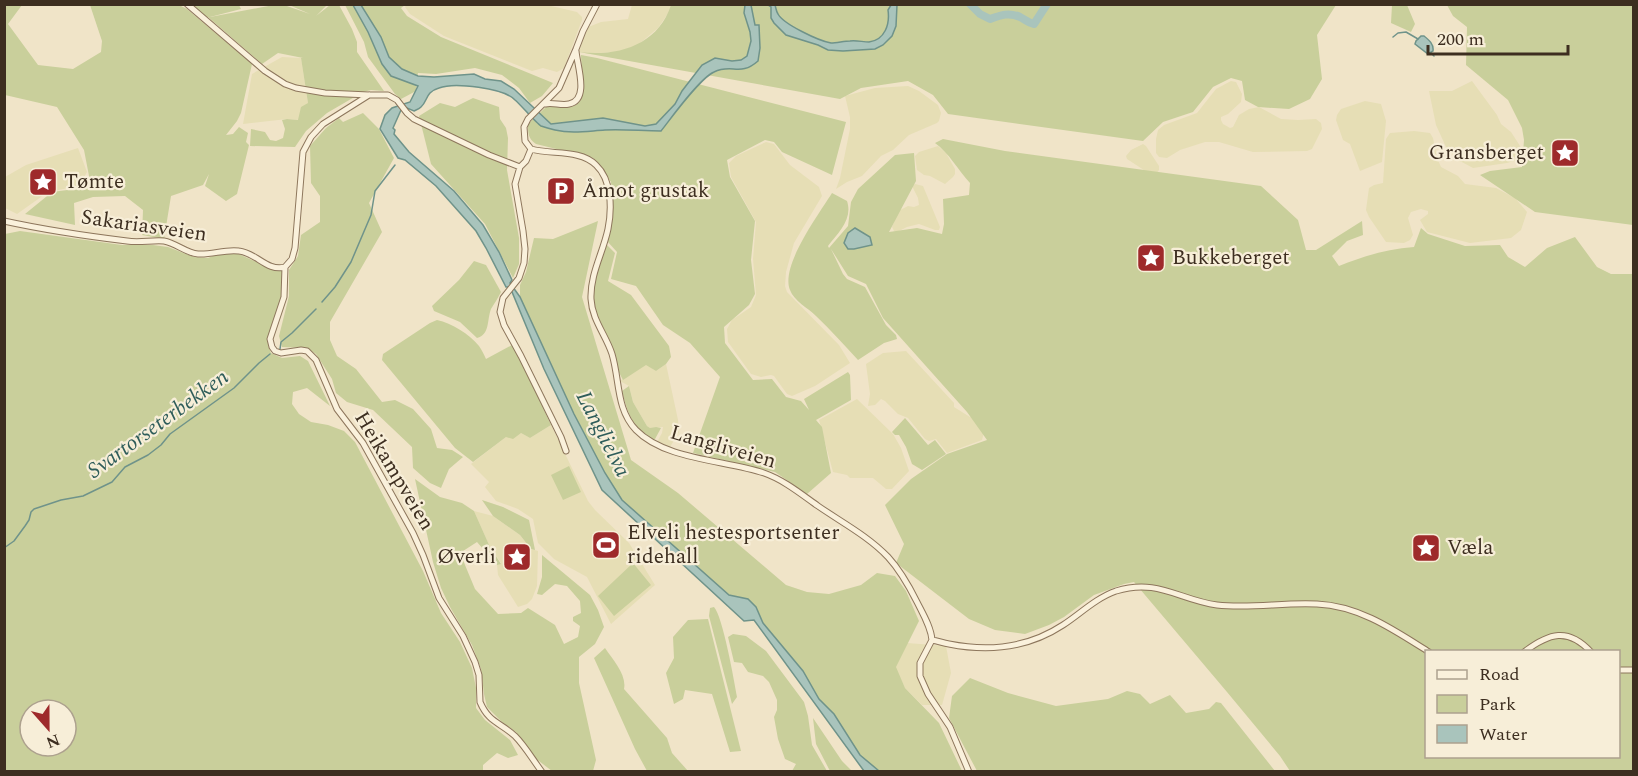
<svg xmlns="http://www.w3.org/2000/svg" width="1638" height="776" viewBox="0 0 1638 776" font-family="Spectral,serif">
<rect width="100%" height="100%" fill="#f0e4c8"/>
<path fill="#e6deb5" d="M 406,5 L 547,5 L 577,12 L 582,17 L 582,20 L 564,68 L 557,72 L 543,68 L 532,71 L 444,36 L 410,14 L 405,7 Z
M 632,5 L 671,5 L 669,12 L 658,28 L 639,44 L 624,51 L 590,54 L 579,52 L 586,28 L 601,22 L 628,19 Z
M 282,57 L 301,58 L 308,103 L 299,120 L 287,119 L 243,124 L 252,74 Z
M 1231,81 L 1236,82 L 1242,94 L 1241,102 L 1228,114 L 1221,117 L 1221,120 L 1223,124 L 1230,128 L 1233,127 L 1239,115 L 1249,109 L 1259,107 L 1281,119 L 1298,120 L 1316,119 L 1321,123 L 1322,129 L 1312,149 L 1307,151 L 1253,152 L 1219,142 L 1205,142 L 1180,150 L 1167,158 L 1159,157 L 1156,153 L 1156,139 L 1158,130 L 1164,125 L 1197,113 L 1216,89 Z
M 1472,81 L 1497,115 L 1501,124 L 1511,132 L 1522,149 L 1517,160 L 1507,163 L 1473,168 L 1460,161 L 1446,147 L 1436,125 L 1429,91 L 1452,91 Z
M 908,86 L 919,91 L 938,105 L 941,113 L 939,121 L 937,123 L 909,135 L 893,150 L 881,156 L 862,176 L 847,182 L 836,189 L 840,178 L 850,129 L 850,117 L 845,96 L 875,88 Z
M 1365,101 L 1381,104 L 1386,121 L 1382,162 L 1360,171 L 1350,144 L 1343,140 L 1336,120 L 1337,115 L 1341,109 Z
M 1414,131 L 1430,133 L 1433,138 L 1437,158 L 1441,167 L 1458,176 L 1465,184 L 1496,188 L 1515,198 L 1527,212 L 1521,230 L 1511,238 L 1470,243 L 1427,232 L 1420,220 L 1428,214 L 1428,211 L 1421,209 L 1411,212 L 1408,218 L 1413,235 L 1410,240 L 1404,243 L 1386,242 L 1369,217 L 1366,210 L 1369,188 L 1374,185 L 1383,183 L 1386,139 L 1390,133 Z
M 766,142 L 774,144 L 790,165 L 819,187 L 822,196 L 794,243 L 786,272 L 785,286 L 787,292 L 839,345 L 850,363 L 815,386 L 792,396 L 787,394 L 774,376 L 771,375 L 761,377 L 751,374 L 728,342 L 727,329 L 732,320 L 751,307 L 756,295 L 753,259 L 756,222 L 731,177 L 729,163 L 736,156 Z
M 1143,144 L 1146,146 L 1159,166 L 1159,170 L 1156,174 L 1150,174 L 1127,159 L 1126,156 L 1131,150 Z
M 938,146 L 946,153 L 955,169 L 955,174 L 953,177 L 945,184 L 930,176 L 924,175 L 917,170 L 915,156 L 919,152 Z
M 78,148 L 87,172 L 79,186 L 48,192 L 17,214 L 5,208 L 5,177 L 26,165 Z
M 915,184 L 923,186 L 940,227 L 939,230 L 935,230 L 919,224 L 907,227 L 899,231 L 894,231 L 892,227 L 898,211 L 908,206 L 914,207 L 919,205 L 918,198 L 912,186 Z
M 906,351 L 954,403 L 954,407 L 970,417 L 994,414 L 985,429 L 982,440 L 947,453 L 936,439 L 929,441 L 925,439 L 908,418 L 898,414 L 885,401 L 881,399 L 875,405 L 868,406 L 870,394 L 866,364 L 883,353 Z
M 646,364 L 656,371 L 666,364 L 678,420 L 679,432 L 670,447 L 657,442 L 662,433 L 663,427 L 650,428 L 647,426 L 633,402 L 629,386 L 620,381 Z
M 857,399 L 893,434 L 901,448 L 909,471 L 892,489 L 886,489 L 873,478 L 850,478 L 847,475 L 833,472 L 819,420 Z
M 551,425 L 588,501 L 595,510 L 629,543 L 655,585 L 611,624 L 587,577 L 554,559 L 538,543 L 533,519 L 518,509 L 496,501 L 485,487 L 489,482 L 471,464 L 506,437 L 521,433 L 530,438 Z
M 474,511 L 493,516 L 520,535 L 531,549 L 538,551 L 537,586 L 532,599 L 527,604 L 518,607 L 498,575 L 497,565 L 501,563 L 490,547 Z
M 907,643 L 946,646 L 951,673 L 942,705 L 922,705 L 905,688 L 895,667 Z"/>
<path fill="#c9cf9b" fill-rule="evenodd" d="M 177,4 L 187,9 L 252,64 L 241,113 L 237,121 L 226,135 L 233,134 L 239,127 L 248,133 L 246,142 L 249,145 L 237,194 L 226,201 L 205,186 L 209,174 L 203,185 L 171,196 L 164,239 L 142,235 L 143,210 L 125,196 L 93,197 L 74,203 L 75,225 L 25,214 L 52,192 L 75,189 L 90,181 L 84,150 L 57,107 L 5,95 L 5,5 L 22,5 L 8,24 L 38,65 L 73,69 L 101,52 L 102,41 L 90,5 Z
M 279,4 L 284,5 L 310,14 L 289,5 L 327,5 L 316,16 L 330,5 L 339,5 L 352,29 L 357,42 L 357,52 L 384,91 L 371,90 L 363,92 L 327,113 L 306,131 L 295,147 L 250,146 L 251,129 L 265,132 L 270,140 L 276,141 L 283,138 L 285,129 L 282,120 L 287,119 L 298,120 L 301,107 L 308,103 L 301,58 L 303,58 L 278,53 L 262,64 L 208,17 L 205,17 L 191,5 L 239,5 L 241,9 L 210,17 Z
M 345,5 L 405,5 L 401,8 L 407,16 L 441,37 L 553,83 L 542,96 L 530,103 L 519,88 L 502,75 L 475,68 L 436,74 L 418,73 L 416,91 L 401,99 L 395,94 L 368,57 L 364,42 Z
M 671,5 L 1336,5 L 1317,35 L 1322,79 L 1310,99 L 1289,109 L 1258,107 L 1245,100 L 1242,81 L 1231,78 L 1213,87 L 1193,112 L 1163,122 L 1143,141 L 948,114 L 933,95 L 908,81 L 861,88 L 840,99 L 579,52 C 618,57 658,45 671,5 Z
M 1392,5 L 1407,5 L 1415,24 L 1411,32 L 1391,23 Z
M 1447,5 L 1633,5 L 1633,225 L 1535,212 L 1480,175 L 1490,171 L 1522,167 L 1524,140 L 1522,128 L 1508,100 L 1466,65 L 1467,27 L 1453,16 Z
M 581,55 L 597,58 L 846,122 L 832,175 L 782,152 L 774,142 L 765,140 L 727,160 L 730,177 L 755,221 L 751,260 L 755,294 L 749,305 L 724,327 L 725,343 L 753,380 L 772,379 L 786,397 L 801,401 L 809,410 L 804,399 L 848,372 L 850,375 L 851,400 L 816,420 L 822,427 L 831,473 L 807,494 L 775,472 L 693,453 L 720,377 L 690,343 L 663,325 L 636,286 L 611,279 L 617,252 L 607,241 L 613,216 L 611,182 L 593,158 L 536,144 C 528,139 528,133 528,124 L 546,107 C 554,105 562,109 570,107 C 591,104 581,70 581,55 Z
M 473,98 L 499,107 L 500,119 L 506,128 L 508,138 L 507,170 L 519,238 L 519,264 L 513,278 L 485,224 L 431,164 L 419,116 L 440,103 L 455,107 Z
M 363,113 L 379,129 L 394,158 L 369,203 L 382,232 L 330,322 L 330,340 L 337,356 L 356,369 L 382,402 L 395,400 L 413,409 L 431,429 L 437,448 L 452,450 L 463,457 L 449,469 L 441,488 L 430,483 L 413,468 L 412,447 L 373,410 L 347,402 L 336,393 L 332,379 L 316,354 L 307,348 L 282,347 L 279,336 L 289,296 L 289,270 L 298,256 L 301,235 L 320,222 L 320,196 L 311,183 L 310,146 L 326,128 L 339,118 L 343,122 Z
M 943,139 L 1005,151 L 1261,186 L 1298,220 L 1306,250 L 1316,250 L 1362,221 L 1363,235 L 1347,241 L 1332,256 L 1339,266 C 1364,256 1387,249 1414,247 L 1421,228 L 1428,234 L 1465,246 L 1500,245 L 1508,257 L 1525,267 L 1547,248 L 1575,237 L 1597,267 L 1611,274 L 1633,274 L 1633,771 L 1290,771 L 1280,756 L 1227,692 L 1134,582 L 1124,584 L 1094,595 L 1064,617 L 1049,625 L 1025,634 L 995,630 L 969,619 L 896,563 L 904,544 L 885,505 L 911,479 L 947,454 L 987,440 L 967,412 L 883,318 L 866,284 L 848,276 L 831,249 L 843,274 L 847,279 L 865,287 L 886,325 L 896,335 L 897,339 L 884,343 L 858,360 C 844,345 831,330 816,316 C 808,308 794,301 790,290 C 780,266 819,214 832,193 L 847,201 C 853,219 839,232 828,246 L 829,248 L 848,226 L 851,202 L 858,189 L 895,155 L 914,153 L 916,181 L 889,232 L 917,228 L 942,234 L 944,224 L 943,199 L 969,195 L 970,183 C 958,170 949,153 935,143 ZM 1426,652 L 1618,652 L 1618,756 L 1426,756 Z
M 598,221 L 582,297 L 631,460 L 678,493 L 786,585 L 807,592 L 829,594 L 861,585 L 877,573 L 895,576 L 906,591 L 919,621 L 896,667 L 905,688 L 939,723 L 962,771 L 879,771 L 860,755 L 834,714 L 819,699 L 803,671 L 763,623 L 756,607 L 748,599 L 729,595 L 622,500 L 605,473 L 574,414 L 520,297 L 520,285 L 526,272 L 534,238 L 553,239 Z
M 20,231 L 122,245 L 153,245 L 168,247 L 194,257 L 208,258 L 220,253 L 234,252 L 275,270 L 283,271 L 281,303 L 268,345 L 271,353 L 282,358 L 300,356 L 308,361 L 330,406 L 307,388 L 293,392 L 292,404 L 299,414 L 311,422 L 328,425 L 344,431 L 355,442 L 423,571 L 441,613 L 460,642 L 472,668 L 476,688 L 476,708 L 485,720 L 510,740 L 518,755 L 508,758 L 497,753 L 483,765 L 483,772 L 5,772 L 5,234 ZM 30,710 L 66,710 L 66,746 L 30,746 Z
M 606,244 L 615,253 L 608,281 L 631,295 L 669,346 L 671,357 L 666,364 L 656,371 L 646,365 L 623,380 C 613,361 593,314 593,294 C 594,277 601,260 606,244 Z
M 474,261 L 486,265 L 501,292 C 498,298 494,304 491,309 C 487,319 490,335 477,338 L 460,322 L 434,311 L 432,306 L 459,280 Z
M 437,320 C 452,323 469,334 479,346 C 482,350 484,355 486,359 L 512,345 L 516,349 L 551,425 L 530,438 L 521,433 L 513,439 L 506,437 L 473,462 L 455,448 L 382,360 L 383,354 L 430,323 Z
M 629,386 L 633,402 L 647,426 L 650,428 L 656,427 L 661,428 L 655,439 L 652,440 C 632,426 628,414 622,391 Z
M 905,418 L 928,445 L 935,440 L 946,454 L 922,470 L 912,464 L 906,447 L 899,435 L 895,435 L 892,432 Z
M 569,466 L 581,492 L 563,500 L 551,475 Z
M 415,479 L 440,497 L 462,503 L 474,511 L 490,547 L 501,564 L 497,565 L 477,542 L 460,553 L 475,589 L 498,614 L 521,613 L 528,608 L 555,625 L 564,644 L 578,637 L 580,626 L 573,621 L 573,617 L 581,613 L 580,601 L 567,586 L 555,584 L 542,595 L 537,594 L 542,577 L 542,555 L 590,595 L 598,610 L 604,627 L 595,644 L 579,657 L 579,683 L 596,760 L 593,771 L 552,771 L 535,758 L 516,732 L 502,722 L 487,707 L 484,694 L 481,669 L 472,645 L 450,607 L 441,588 L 433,562 Z
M 482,500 L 503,507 L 529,520 L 535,550 L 531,549 L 520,535 L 493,516 Z
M 633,563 L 651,585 L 614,616 L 598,596 Z
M 714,607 C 723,617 734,680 737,697 L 732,704 L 709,616 L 710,608 Z
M 708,619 L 741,751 L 730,752 L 712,694 L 685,690 L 683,699 L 674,704 L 666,673 L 674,658 L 673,637 L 688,620 Z
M 733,634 L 746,636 L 766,651 L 804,702 L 808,716 L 812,745 L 827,771 L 792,771 L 796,764 L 785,759 L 778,739 L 774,717 L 777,710 L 777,700 L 769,682 L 763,676 L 748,672 L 742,663 L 734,662 L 728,637 Z
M 605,648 C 613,660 627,675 624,689 L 667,738 L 672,753 L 688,771 L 647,771 L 635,749 L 594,658 Z
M 970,678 L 1008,693 L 1056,706 L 1108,699 L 1127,691 L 1140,694 L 1150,704 L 1170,695 L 1186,713 L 1209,709 L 1216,702 L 1221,703 L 1275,771 L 977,771 L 949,718 L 952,696 Z
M 813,718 L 842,761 L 852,771 L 830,771 L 816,744 Z"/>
<path fill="#a9c4bc" stroke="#6f938a" stroke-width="1.5" d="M 353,5 L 361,5 L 381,37 L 389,57 L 402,69 L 418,76 L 434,77 L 474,74 L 485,79 L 501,81 L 514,89 L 551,124 L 603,118 L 645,126 L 656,124 L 675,104 L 682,91 L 702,65 L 715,58 L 732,61 L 741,60 L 747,56 L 751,41 L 750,32 L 744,13 L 745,5 L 751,5 L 755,25 L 759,25 L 760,48 L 758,61 C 740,77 732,63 714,72 C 700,78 672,117 661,131 C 642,131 624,129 605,130 C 588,131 572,134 555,130 C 551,129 544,127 541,126 C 536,123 520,104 515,100 C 504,88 454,82 439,88 C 425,92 428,101 421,107 C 419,109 416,110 414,111 L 407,108 L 401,110 L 393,128 L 395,130 L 394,134 L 409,152 L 454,191 L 483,225 L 499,252 L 512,280 L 510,283 L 520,297 L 574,414 L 605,473 L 622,500 L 729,595 L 748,599 L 756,607 L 763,623 L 803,671 L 819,699 L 834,714 L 860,755 L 879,771 L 864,771 L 754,620 L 744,621 L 602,490 L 544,369 L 512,292 L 508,287 L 506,287 L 486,248 L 476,231 L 436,186 L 405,160 L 398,158 L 380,129 L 385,115 L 392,108 L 410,102 L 418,86 L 391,76 L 382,64 L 368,32 Z
M 768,5 L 775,5 C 776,8 776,11 778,14 C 783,24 819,41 831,43 C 837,43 844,41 850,41 C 856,40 863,42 869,42 C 885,40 890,24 888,10 L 891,5 L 897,5 L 896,26 L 892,36 L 883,45 L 875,49 L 843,51 L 828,50 L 818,45 L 786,35 L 774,23 L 771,18 L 771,7 Z
M 1421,36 L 1424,36 C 1429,40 1434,44 1433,51 L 1428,54 L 1415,44 L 1416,41 Z
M 855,228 L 870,237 L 872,245 L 854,249 L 848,249 L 844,243 L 848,233 Z"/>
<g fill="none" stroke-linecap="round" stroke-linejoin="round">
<path stroke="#6f938a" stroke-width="1.5" d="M 1393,37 L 1398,33 L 1406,32 L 1418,39
M 1431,53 L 1434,56
M 322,302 L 335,287 L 351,262 L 371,215 L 375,191 L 395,165
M 280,349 L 281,342 L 292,333 L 316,309
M 4,548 L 14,541 L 25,526 L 29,520 L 31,512 L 34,509 L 61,500 L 83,496 L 112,482 L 125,467 L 148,455 L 161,445 L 170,434 L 234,388 L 259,363 L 270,354"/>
<path stroke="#a9c4bc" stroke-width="8" d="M 970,4 L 980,14 L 990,19 C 1001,15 1009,12 1020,17 C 1026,20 1028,23 1034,24 L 1047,4"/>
<g stroke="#8d765c" stroke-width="7">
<path id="minor" d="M 187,4 L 265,71 L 285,84 L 296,88 L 325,93 L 369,95 L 388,95 L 397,100 L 407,113 L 414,119 L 489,155 L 520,167
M 545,104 C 553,102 561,106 569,104 C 590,100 577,65 576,51
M 531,149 C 551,155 580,149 596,165 C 612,180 612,209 608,229 C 603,253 590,274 591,299 C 592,320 606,335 612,354 C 620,381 616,409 636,430 C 665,460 726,460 764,473 C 784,480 801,494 818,506 C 841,522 868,536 888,557 C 900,570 909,586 917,602 C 923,614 931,627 932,640 L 920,663 L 920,676 L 928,694 L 950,727 L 969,772
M 531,149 L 526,161 L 520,167 L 515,184 L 523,231 L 525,249 L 524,263 L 519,278 L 503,298 L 500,312 L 504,325 L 521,356 L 561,437 L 566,451
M 531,149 L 525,141 L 524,127 L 528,119 L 559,88 L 576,49 L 583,31 L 597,4
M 4,221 C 45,230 86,236 127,241 C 139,243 152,240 164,241 C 176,243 186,253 198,254 C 212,255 225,249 239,251 C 257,253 267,272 285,267 L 292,259 L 295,248 L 303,152 L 311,137 L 323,124 L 369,95
M 285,267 L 284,297 L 270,339 L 272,347 L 275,351 L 281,353 L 301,350 L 307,351 L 316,360 L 337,409 L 363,443 L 413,533 L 423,555 L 439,598 L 463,636 L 475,662 L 479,675 L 480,702 C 489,723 500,722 515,736 C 525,746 533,760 542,772
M 932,640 C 938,641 943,643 949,644 C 989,652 1028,648 1063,625 C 1080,614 1096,598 1116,591 C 1158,578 1179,600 1217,605 C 1251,609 1284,602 1317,604 C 1360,606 1394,630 1429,652
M 1524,652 C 1549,633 1568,627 1591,652
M 1618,670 L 1634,670"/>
</g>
<use href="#minor" stroke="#faf1dc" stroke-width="5"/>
</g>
<defs>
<g id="sight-square" transform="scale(1.5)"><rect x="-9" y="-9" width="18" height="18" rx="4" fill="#9e2a2b" stroke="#f7eed8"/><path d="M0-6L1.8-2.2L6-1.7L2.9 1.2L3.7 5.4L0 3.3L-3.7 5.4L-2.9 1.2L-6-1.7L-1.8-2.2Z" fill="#fff"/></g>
<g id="parking-square" transform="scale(1.5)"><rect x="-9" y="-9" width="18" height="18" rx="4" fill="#9e2a2b" stroke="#f7eed8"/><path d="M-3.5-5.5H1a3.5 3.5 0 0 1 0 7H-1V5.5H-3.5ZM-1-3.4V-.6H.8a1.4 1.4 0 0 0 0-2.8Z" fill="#fff"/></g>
<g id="stadium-square" transform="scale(1.5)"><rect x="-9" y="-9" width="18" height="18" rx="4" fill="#9e2a2b" stroke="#f7eed8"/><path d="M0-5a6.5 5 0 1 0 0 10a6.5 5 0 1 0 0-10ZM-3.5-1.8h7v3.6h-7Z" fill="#fff"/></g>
</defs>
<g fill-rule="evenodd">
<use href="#sight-square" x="1565" y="153"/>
<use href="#sight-square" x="43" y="182"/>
<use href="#parking-square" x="561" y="191"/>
<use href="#sight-square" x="1151" y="258"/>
<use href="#stadium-square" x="606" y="545"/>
<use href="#sight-square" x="1426" y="548"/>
<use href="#sight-square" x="517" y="557"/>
</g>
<g text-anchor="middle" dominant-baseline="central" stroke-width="4.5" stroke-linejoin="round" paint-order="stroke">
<g font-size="21" fill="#3d2e20" stroke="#f7eed8" text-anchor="start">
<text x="1544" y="153" text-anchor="end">Gransberget</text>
<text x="64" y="182">Tømte</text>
<text x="582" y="191">Åmot grustak</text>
<text x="1172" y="258">Bukkeberget</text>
<text x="627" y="533">Elveli hestesportsenter<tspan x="627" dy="24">ridehall</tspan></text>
<text x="1447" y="548">Væla</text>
<text x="496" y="557" text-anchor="end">Øverli</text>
</g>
<g font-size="21" fill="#3d2e20" stroke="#f7eed8">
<text transform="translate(144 226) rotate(8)">Sakariasveien</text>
<text transform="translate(723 447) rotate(16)">Langliveien</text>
<text transform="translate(394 471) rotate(59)">Heikampveien</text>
</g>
<g font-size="22" font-style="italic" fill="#2f5d5a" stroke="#f7eed8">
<text transform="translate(158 424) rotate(-36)">Svartorseterbekken</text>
<text transform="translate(603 434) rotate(63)">Langlielva</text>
</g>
</g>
<rect width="1638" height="776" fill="none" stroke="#3d2e20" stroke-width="12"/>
<rect x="1425" y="650" width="195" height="108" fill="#f7eed8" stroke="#ada18e" stroke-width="1.5"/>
<rect x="1437" y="670" width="30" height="9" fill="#faf1dc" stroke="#ada18e" stroke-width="1.5"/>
<text x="1479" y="680" font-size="18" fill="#3d2e20">Road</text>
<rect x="1437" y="695" width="30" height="18" fill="#c9cf9b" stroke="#ada18e" stroke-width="1.5"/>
<text x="1479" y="710" font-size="18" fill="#3d2e20">Park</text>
<rect x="1437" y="725" width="30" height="18" fill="#a9c4bc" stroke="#ada18e" stroke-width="1.5"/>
<text x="1479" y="740" font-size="18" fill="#3d2e20">Water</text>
<g transform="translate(48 728) rotate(159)"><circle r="28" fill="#f7eed8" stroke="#ada18e" stroke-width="1.5"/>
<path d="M0-4.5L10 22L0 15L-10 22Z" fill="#9e2a2b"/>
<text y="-9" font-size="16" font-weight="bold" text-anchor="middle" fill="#3d2e20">N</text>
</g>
<path d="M1428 45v9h140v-9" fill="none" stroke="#3d2e20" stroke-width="3"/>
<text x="1437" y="45" font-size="18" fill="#3d2e20" stroke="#f7eed8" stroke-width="4.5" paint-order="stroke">200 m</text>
</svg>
